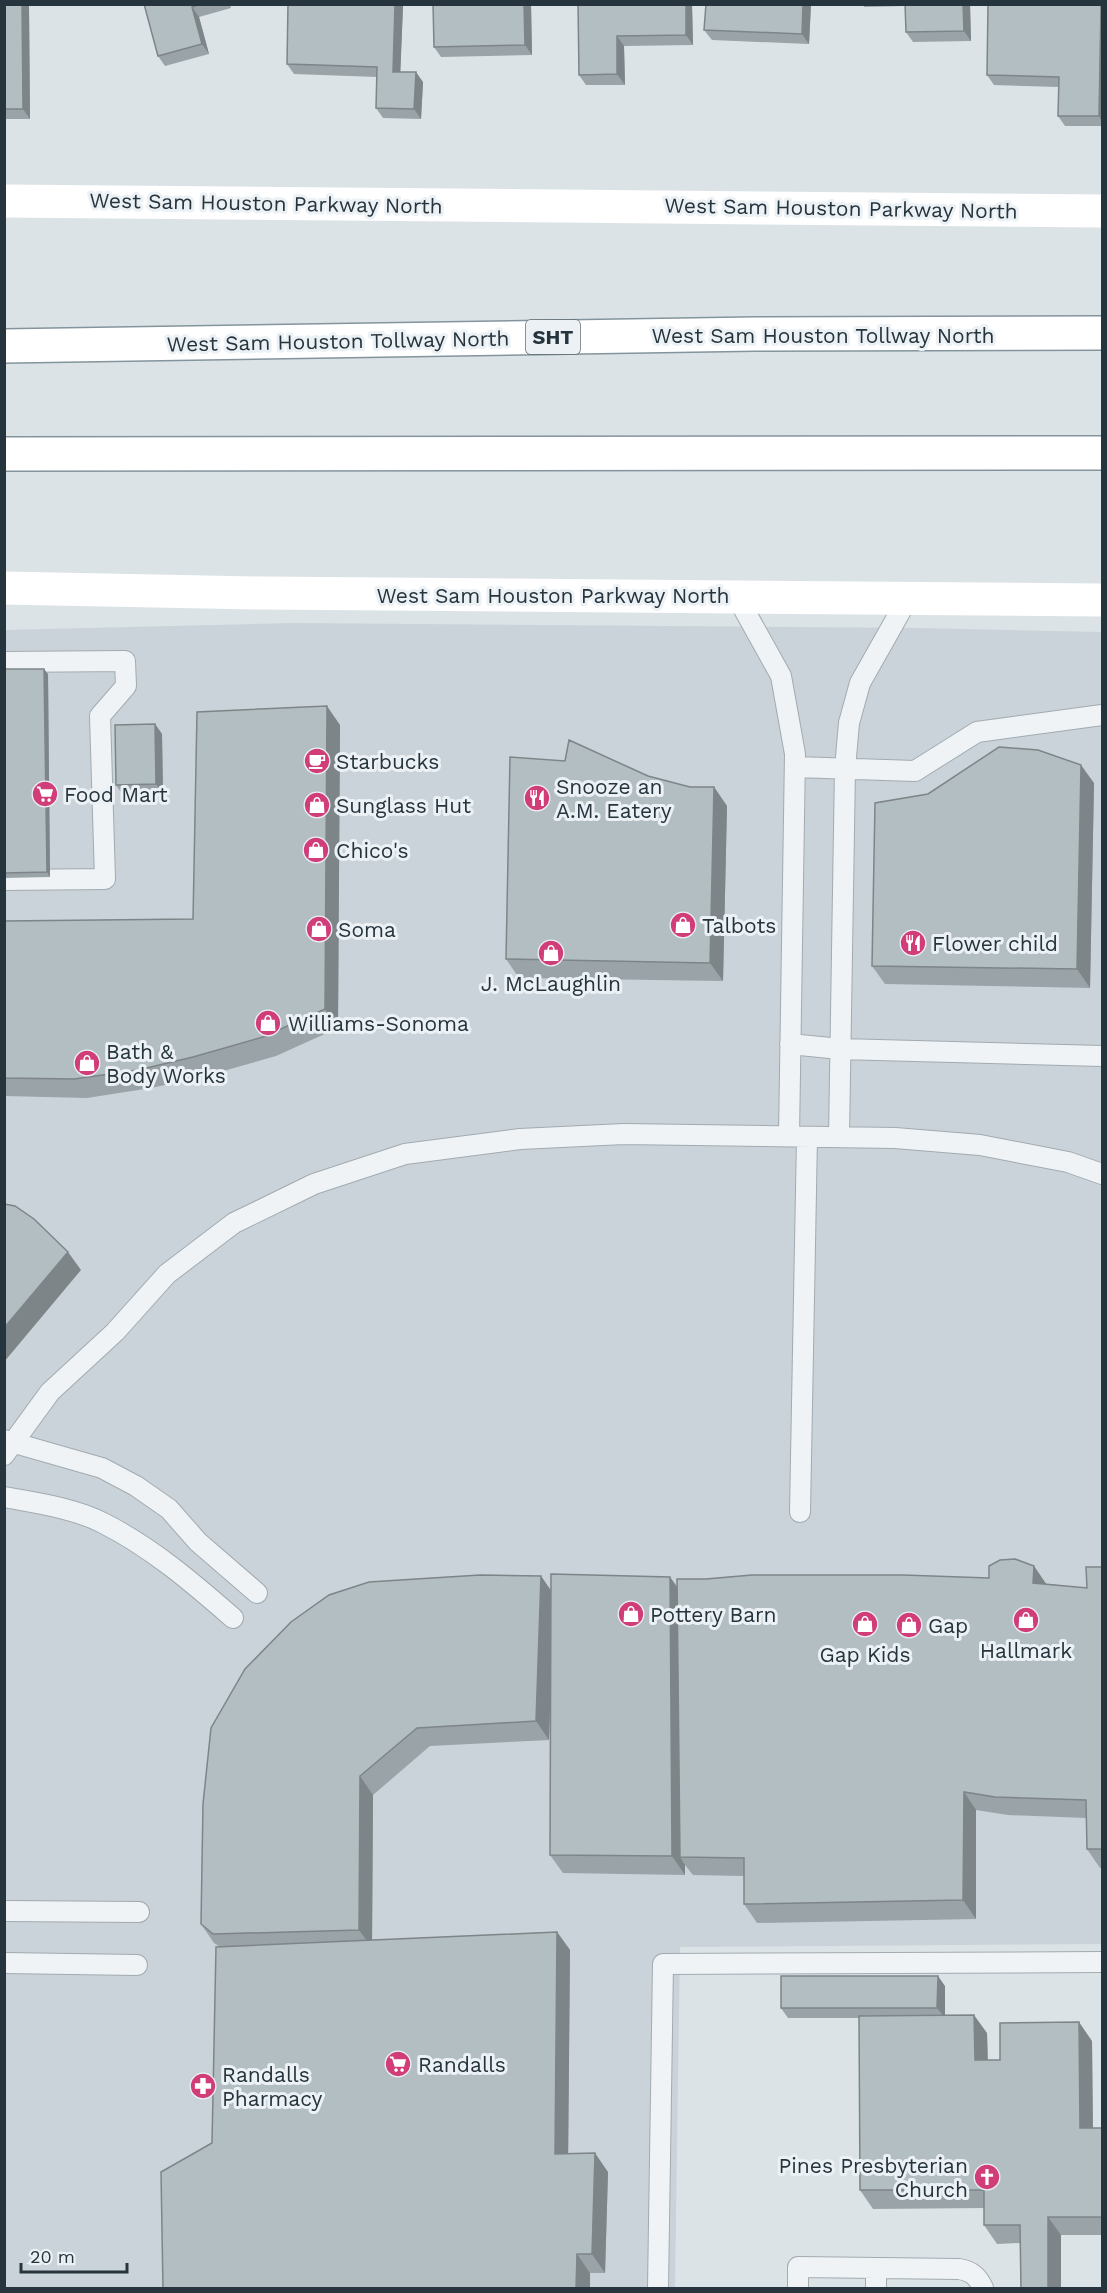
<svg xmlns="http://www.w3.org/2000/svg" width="1107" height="2293" viewBox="0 0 1107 2293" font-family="'Work Sans',sans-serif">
<rect width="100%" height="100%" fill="#dce3e7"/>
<path fill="#cad3d9" d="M 293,623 L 917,628 L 1102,632 L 1102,1944 L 680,1947 L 675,2288 L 5,2288 L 4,630 Z"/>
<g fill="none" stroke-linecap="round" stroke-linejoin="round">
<g stroke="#a2abb1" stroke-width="22">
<path id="lane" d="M 737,597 L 781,676 L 795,754 L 789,1136
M 4,662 L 125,661 L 126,686 L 100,716 L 105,879 L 4,880
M 795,767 L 915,771 L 977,732 L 1102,715
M 790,1044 L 840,1049 L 1102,1056
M 839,1137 L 845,768 L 849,723 L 860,683 L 908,598
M 4,1440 L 102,1468 L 136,1486 L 169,1509 L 198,1542 L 257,1593
M 4,1455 L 50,1392 L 115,1332 L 167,1274 L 234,1223 L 314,1184 L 405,1154 L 520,1139 L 624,1134 L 895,1138 L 980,1145 L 1068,1162 L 1102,1174
M 4,1497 C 36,1503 74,1508 103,1523 C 151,1547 193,1583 233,1618
M 800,1512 L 807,1137
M 4,1911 L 139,1912
M 4,1963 L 137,1965
M 876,2268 L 876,2288
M 658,2288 L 663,1964 L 1102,1962
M 798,2288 L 798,2267 L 959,2269 C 972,2271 978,2277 983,2288"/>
</g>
<g stroke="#83949d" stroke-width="36">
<path id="highway" d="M 4,346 L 755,334 L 1102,333
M 4,454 L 1102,453"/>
</g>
<use href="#lane" stroke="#eff3f5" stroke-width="20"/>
<path stroke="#fff" stroke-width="33" d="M 4,201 L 1102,211
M 4,588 L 262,593 L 1102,600"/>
<use href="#highway" stroke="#fff" stroke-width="33"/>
</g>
<path fill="#9aa3a8" d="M 4,4 L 29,6 L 30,119 L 4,119 Z
M 144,4 L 230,4 L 231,8 L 199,17 L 209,54 L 165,66 L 158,56 Z
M 288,4 L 401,4 L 403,6 L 400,72 L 423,82 L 421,119 L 383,118 L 376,108 L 377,77 L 294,74 L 287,64 Z
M 433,4 L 531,4 L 532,55 L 441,57 L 434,47 Z
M 578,4 L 692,4 L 693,45 L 624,46 L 625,85 L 586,85 L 579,75 Z
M 706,4 L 811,4 L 809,44 L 712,40 L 704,30 Z
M 863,4 L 970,4 L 971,41 L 913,42 L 906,32 L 905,6 L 864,7 Z
M 1102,4 L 1102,126 L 1065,126 L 1058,116 L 1058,87 L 994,85 L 987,75 Z
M 4,669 L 48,674 L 50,877 L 4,878 Z
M 155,724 L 162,734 L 163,794 L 123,795 L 116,785 Z
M 340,725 L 338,1028 L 276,1056 L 206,1076 L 151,1088 L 87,1098 L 4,1096 L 4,921 L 193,919 Z
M 648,776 L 690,787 L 714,787 L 727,806 L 723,981 L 519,978 L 506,959 Z
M 1094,783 L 1090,988 L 885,984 L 872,966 L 928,794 Z
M 1102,1567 L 1102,1868 L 1100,1868 L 1087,1849 L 1086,1818 L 1008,1815 L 976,1810 L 976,1919 L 757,1923 L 744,1904 L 744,1876 L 693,1875 L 685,1865 L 685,1875 L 563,1873 L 550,1855 L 550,1698 L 549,1740 L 430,1746 L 373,1795 L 372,1940 L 557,1932 L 570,1950 L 568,2154 L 608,2172 L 605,2273 L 590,2273 L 212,2143 L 220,1947 L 214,1943 L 201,1924 L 541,1576 L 551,1591 L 677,1587 L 1047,1584 L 1087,1588 Z
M 945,1986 L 945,2015 L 987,2033 L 988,2060 L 1000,2060 L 1092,2041 L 1093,2128 L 1102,2128 L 1102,2235 L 1061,2235 L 1061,2289 L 1021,2289 L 1020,2243 L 997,2244 L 984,2225 L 984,2208 L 873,2209 L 860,2190 L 859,2018 L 788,2018 L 781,2008 Z"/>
<path fill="#7d8588" d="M 22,4 L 29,4 L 29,6 L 30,119 L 23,109 Z
M 395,4 L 401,4 L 403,6 L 400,82 L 393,72 Z
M 524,4 L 531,4 L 532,55 L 525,45 Z
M 686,4 L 692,4 L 693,45 L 686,35 Z
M 803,4 L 811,4 L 809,44 L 802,34 Z
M 963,4 L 970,4 L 971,41 L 964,31 Z
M 1101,4 L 1102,4 L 1102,122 L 1099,116 Z
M 192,7 L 199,17 L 209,54 L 202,44 Z
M 617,36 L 624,46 L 625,85 L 617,74 Z
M 416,72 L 423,82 L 421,119 L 414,109 Z
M 44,669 L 48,674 L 50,877 L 47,872 Z
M 327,706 L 340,725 L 338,1028 L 325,1009 Z
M 155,724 L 162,734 L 163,794 L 156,784 Z
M 1081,765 L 1094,783 L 1090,988 L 1077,969 Z
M 714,787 L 727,806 L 723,981 L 710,963 Z
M 68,1252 L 81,1270 L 4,1362 L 4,1328 Z
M 1034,1566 L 1047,1585 L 1033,1583 Z
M 541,1576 L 554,1595 L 549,1740 L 536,1721 Z
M 670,1577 L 683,1595 L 680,1857 L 685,1865 L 685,1875 L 672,1856 Z
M 360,1776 L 373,1795 L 372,1948 L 359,1930 Z
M 964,1792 L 976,1810 L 976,1919 L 963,1900 Z
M 557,1932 L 570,1950 L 568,2173 L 555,2154 Z
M 938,1976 L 945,1986 L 945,2018 L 937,2008 Z
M 974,2015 L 987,2033 L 988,2078 L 975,2060 Z
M 1079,2022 L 1092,2041 L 1093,2146 L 1080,2128 Z
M 595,2153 L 608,2172 L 605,2273 L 592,2254 Z
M 1048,2217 L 1061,2235 L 1061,2289 L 1048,2289 Z
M 577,2254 L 590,2273 L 590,2289 L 576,2289 Z"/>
<path fill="#b3bec3" stroke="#7d8588" stroke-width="1.5" d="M 4,4 L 22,4 L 23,109 L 4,109 Z
M 144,4 L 201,4 L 192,7 L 202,44 L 158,56 Z
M 288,4 L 395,4 L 393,72 L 416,72 L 414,109 L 376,108 L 377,67 L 287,64 Z
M 433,4 L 524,4 L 525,45 L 434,47 Z
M 578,4 L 686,4 L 686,35 L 617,36 L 617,74 L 579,75 Z
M 706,4 L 803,4 L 802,34 L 704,30 Z
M 905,4 L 963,4 L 964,31 L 906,32 Z
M 988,4 L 1101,4 L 1099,116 L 1058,116 L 1059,77 L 987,75 Z
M 4,669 L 44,669 L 47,872 L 4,873 Z
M 327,706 L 325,1009 L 263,1037 L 193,1057 L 138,1070 L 74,1079 L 4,1078 L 4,921 L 193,919 L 197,712 Z
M 155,724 L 156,784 L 116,785 L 115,725 Z
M 569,740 L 648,776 L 690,787 L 714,787 L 710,963 L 506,959 L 510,757 L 565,761 Z
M 999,747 L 1038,750 L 1081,765 L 1077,969 L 872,966 L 875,803 L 928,794 Z
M 4,1204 L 15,1206 L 34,1219 L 68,1252 L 4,1328 Z
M 1015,1559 L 1034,1566 L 1033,1583 L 1087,1588 L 1086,1567 L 1102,1567 L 1102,1849 L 1087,1849 L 1086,1800 L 995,1797 L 964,1792 L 963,1900 L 744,1904 L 744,1858 L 680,1857 L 677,1579 L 706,1579 L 752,1575 L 903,1575 L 989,1578 L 989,1566 L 1000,1560 Z
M 551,1574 L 670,1577 L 672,1856 L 550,1855 Z
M 480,1575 L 541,1576 L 536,1721 L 417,1728 L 360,1776 L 359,1930 L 213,1934 L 201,1924 L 203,1804 L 211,1728 L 245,1669 L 291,1622 L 329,1595 L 369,1582 Z
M 557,1932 L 555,2154 L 595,2153 L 592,2254 L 577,2254 L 576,2289 L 163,2289 L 161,2172 L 212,2143 L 216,1947 Z
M 781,1976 L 938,1976 L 937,2008 L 781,2008 Z
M 974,2015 L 975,2060 L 1000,2060 L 1000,2023 L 1079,2022 L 1080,2128 L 1102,2128 L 1102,2217 L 1048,2217 L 1048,2289 L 1021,2289 L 1020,2225 L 984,2225 L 984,2190 L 860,2190 L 859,2016 Z"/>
<defs>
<g id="cafe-disc" transform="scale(1.35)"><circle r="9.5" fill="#d03d79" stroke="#ebf1f4"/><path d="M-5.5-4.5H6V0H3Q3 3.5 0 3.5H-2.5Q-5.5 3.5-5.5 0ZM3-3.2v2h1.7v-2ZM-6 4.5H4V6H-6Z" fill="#fff"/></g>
<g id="supermarket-disc" transform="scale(1.35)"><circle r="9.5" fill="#d03d79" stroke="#ebf1f4"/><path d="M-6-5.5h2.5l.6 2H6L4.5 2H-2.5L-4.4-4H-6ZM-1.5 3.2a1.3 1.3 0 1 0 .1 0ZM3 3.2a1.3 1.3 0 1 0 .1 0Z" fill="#fff"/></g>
<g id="restaurant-disc" transform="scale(1.35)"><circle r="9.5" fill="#d03d79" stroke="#ebf1f4"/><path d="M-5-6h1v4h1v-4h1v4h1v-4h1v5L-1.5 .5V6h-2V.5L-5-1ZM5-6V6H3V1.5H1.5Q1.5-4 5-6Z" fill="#fff"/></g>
<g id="shop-disc" transform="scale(1.35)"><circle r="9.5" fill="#d03d79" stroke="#ebf1f4"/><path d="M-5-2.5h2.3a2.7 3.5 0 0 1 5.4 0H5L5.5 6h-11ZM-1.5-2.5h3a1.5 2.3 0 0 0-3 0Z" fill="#fff"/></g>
<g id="pharmacy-disc" transform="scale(1.35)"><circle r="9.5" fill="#d03d79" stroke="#ebf1f4"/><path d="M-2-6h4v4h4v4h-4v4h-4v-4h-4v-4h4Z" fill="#fff"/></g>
<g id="church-disc" transform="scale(1.35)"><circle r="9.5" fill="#d03d79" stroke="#ebf1f4"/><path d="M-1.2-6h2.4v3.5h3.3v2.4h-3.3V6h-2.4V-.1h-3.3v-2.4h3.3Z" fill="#fff"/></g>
</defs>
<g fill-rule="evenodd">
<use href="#cafe-disc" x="317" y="761"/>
<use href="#supermarket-disc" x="45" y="794"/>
<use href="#restaurant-disc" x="537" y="798"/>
<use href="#shop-disc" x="317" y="805"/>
<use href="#shop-disc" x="316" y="850"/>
<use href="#shop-disc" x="683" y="925"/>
<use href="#shop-disc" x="319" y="929"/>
<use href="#restaurant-disc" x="913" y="943"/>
<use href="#shop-disc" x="551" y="953"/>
<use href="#shop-disc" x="268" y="1023"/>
<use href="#shop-disc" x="87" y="1063"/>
<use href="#shop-disc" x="631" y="1614"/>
<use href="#shop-disc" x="1026" y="1620"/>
<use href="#shop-disc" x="865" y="1624"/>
<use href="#shop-disc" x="909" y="1625"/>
<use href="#supermarket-disc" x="398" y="2064"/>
<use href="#pharmacy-disc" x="203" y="2086"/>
<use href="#church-disc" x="987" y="2177"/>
</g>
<g text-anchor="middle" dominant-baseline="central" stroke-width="6" stroke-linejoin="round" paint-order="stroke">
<rect fill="#ebf1f4" stroke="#616d74" stroke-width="1.5" x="526" y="320" width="54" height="34" rx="4.5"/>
<g font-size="20" font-weight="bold" fill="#26343d">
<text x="553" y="337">SHT</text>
</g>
<g font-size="21" fill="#26343d" stroke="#ebf1f4">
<text transform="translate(266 203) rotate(1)">West Sam Houston Parkway North</text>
<text transform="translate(841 208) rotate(1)">West Sam Houston Parkway North</text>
<text x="823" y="335">West Sam Houston Tollway North</text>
<text transform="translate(338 341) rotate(-1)">West Sam Houston Tollway North</text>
<text x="553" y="595">West Sam Houston Parkway North</text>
</g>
<g font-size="21" fill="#26343d" stroke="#ebf1f4" text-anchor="start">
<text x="336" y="761">Starbucks</text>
<text x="556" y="786">Snooze an<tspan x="556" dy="24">A.M. Eatery</tspan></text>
<text x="64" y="794">Food Mart</text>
<text x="336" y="805">Sunglass Hut</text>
<text x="336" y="850">Chico's</text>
<text x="702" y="925">Talbots</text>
<text x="338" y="929">Soma</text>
<text x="932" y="943">Flower child</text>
<text x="551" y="983" text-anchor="middle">J. McLaughlin</text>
<text x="288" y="1023">Williams-Sonoma</text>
<text x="106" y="1051">Bath &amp;<tspan x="106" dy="24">Body Works</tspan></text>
<text x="650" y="1614">Pottery Barn</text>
<text x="928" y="1625">Gap</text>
<text x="1026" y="1650" text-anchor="middle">Hallmark</text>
<text x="865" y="1654" text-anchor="middle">Gap Kids</text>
<text x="418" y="2064">Randalls</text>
<text x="222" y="2074">Randalls<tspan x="222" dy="24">Pharmacy</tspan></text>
<text x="968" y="2165" text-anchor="end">Pines Presbyterian<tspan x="968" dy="24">Church</tspan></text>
</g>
</g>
<rect width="1107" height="2293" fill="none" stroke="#26343d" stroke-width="12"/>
<path d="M21 2263v9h106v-9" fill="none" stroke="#26343d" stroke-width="3"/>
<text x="30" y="2263" font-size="18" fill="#26343d" stroke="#ebf1f4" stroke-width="4.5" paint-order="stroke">20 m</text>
</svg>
